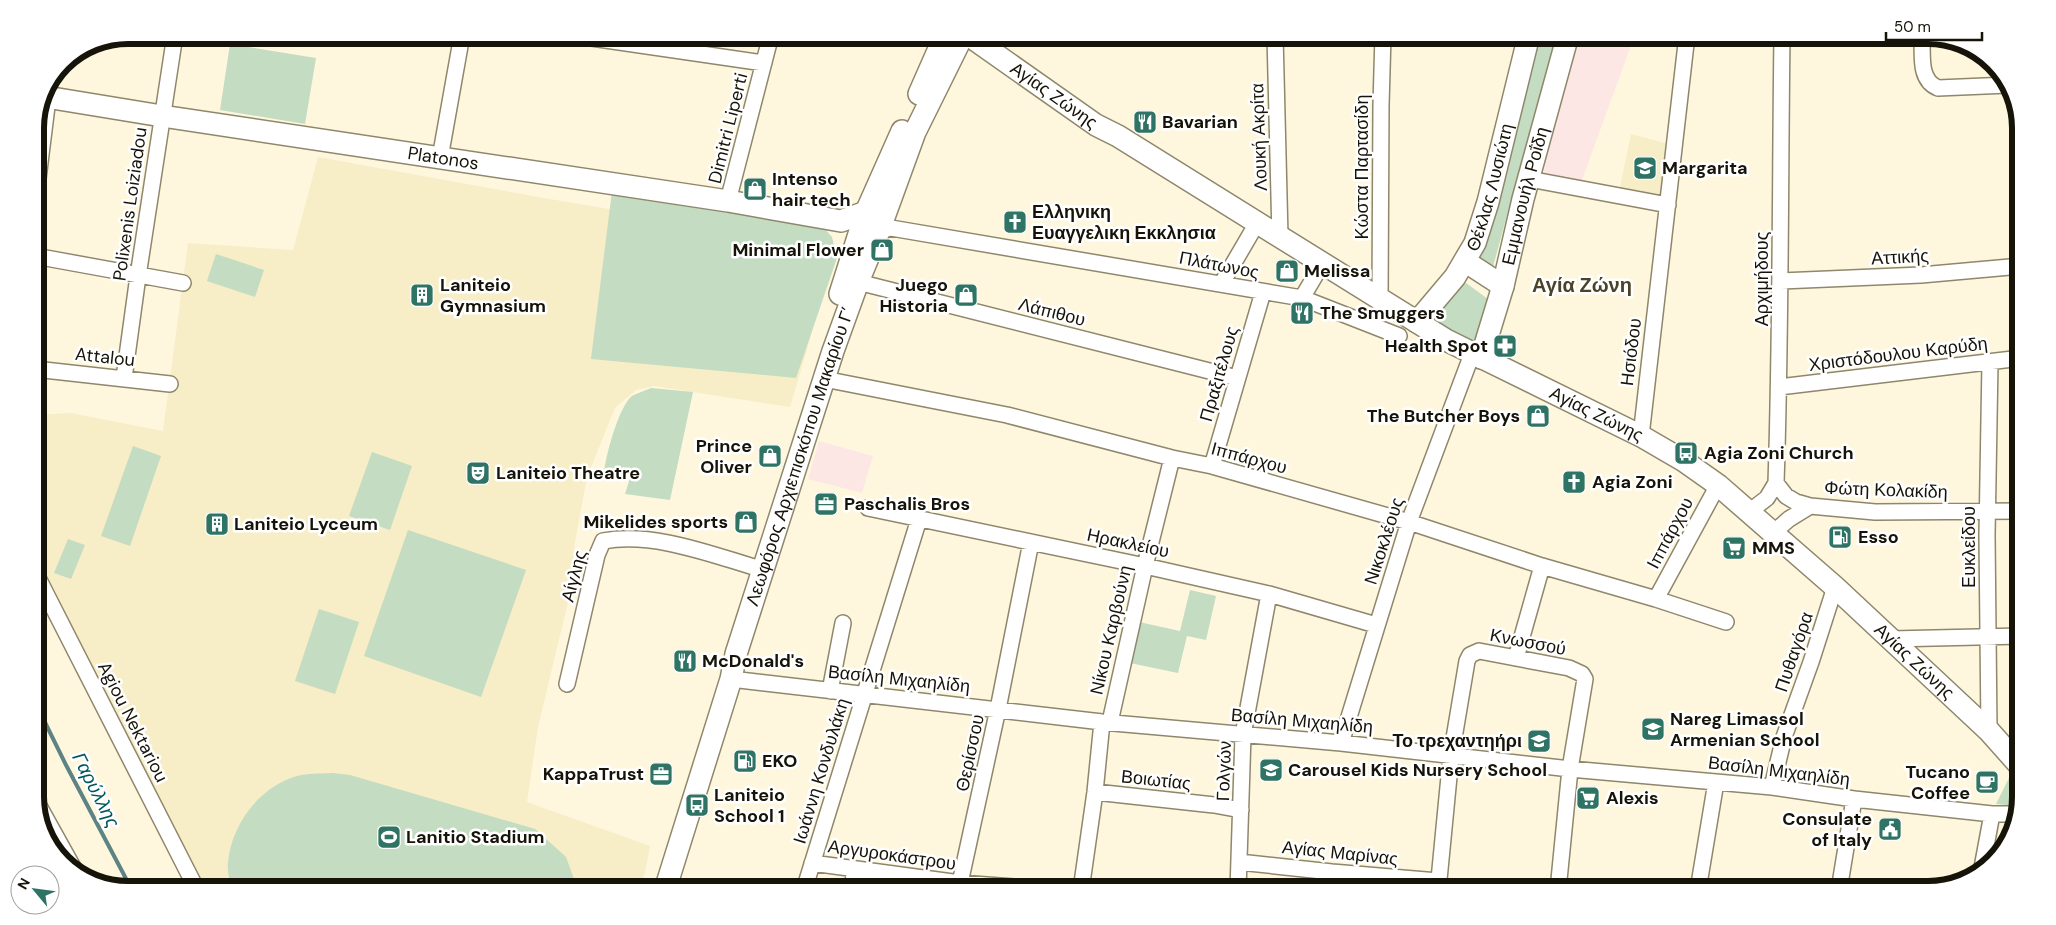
<svg xmlns="http://www.w3.org/2000/svg" width="2056" height="925" viewBox="0 0 2056 925" font-family="'DM Sans',sans-serif">
<rect width="100%" height="100%" fill="#fef7de"/>
<path fill="#fde7e5" d="M 1573,35 L 1616,35 L 1633,40 L 1578,191 L 1542,180 Z
M 819,441 L 873,456 L 862,493 L 808,479 Z"/>
<path fill="#f7edc7" d="M 1631,134 L 1669,144 L 1665,194 L 1658,198 L 1619,192 Z
M 318,157 L 544,198 L 821,245 L 829,258 L 809,343 L 790,407 L 654,386 L 636,390 L 615,408 L 587,477 L 575,542 L 569,598 L 538,727 L 527,802 L 650,846 L 645,872 L 640,890 L 205,890 L 177,839 L 35,553 L 35,415 L 71,413 L 163,431 L 188,243 L 293,250 Z"/>
<path fill="#c3dcc2" d="M 1538,35 L 1560,35 L 1517,200 L 1511,200 L 1493,267 L 1478,263 L 1480,250 Z
M 230,44 L 316,58 L 305,124 L 220,110 Z
M 612,191 L 823,227 L 832,237 L 837,258 L 796,378 L 591,359 Z
M 216,254 L 264,270 L 255,297 L 207,281 Z
M 1466,283 L 1488,299 L 1476,342 L 1473,343 L 1431,322 L 1461,284 Z
M 651,388 L 693,392 L 670,500 L 625,494 L 630,478 L 604,474 C 605,457 619,406 632,396 C 637,393 645,391 651,388 Z
M 133,446 L 161,456 L 130,546 L 101,536 Z
M 372,452 L 412,466 L 390,530 L 349,516 Z
M 408,530 L 526,570 L 481,697 L 364,656 Z
M 68,539 L 85,545 L 71,579 L 54,573 Z
M 1190,590 L 1216,596 L 1206,640 L 1187,636 L 1178,673 L 1130,663 L 1139,622 L 1180,631 Z
M 319,609 L 359,622 L 335,694 L 295,681 Z
M 332,773 L 350,775 L 535,829 L 566,857 L 578,890 L 231,890 C 230,881 227,871 228,863 C 231,825 259,787 297,776 C 308,773 320,774 332,773 Z
M 2009,778 L 2021,789 L 2019,806 L 1996,804 Z"/>
<g fill="none" stroke-linecap="round" stroke-linejoin="round">
<path stroke="#5d8384" stroke-width="4" d="M 35,702 L 66,765 L 132,890"/>
<g stroke="#8f876b" stroke-width="18">
<path id="street" d="M 571,35 L 764,63
M 1275,35 L 1280,237
M 1922,35 C 1923,54 1918,80 1938,88 L 2008,85
M 440,158 L 462,35
M 1529,179 L 1668,205
M 728,201 L 771,35
M 35,203 L 48,98
M 879,231 L 891,228 L 1302,298 L 1399,336
M 35,256 L 183,283
M 1781,281 L 1921,275 L 2021,266
M 858,282 L 1237,378
M 1222,283 L 1257,223
M 1302,298 L 1322,264
M 1380,300 L 1381,105 L 1383,35
M 35,369 L 170,384
M 124,378 L 138,276 L 175,35
M 824,379 L 1007,415 L 1172,458 L 1212,466 L 1409,522 L 1542,566 L 1656,599 L 1726,622
M 1779,387 L 2021,358
M 1641,436 L 1687,35
M 1212,466 L 1263,292
M 1776,483 L 1786,496 L 1796,502 L 1810,506 L 1875,512 L 2021,511
M 868,508 L 1145,566 L 1269,594 L 1376,625
M 1749,512 L 1767,498 L 1776,483 C 1781,334 1780,184 1782,35
M 1774,532 L 1789,519 L 1810,506
M 35,572 L 197,890
M 1656,599 L 1718,485
M 1891,639 L 2021,636
M 1516,658 L 1542,566
M 731,679 L 1102,722 L 1341,743 L 1570,769 L 1772,787 L 1854,799 L 1992,814 L 2018,814
M 567,684 L 597,555 L 603,541 C 653,532 707,553 754,567
M 830,691 L 843,623
M 1110,722 L 1145,566 L 1172,458
M 1989,731 L 1987,535 L 1990,362
M 1341,743 L 1409,522 L 1472,354
M 1772,787 L 1784,737 L 1811,662 L 1835,587
M 1095,792 L 1214,805 L 1241,810
M 35,799 L 74,869
M 1239,862 L 1332,872 L 1438,881
M 812,863 L 960,883 L 1056,890
M 1332,872 L 1333,890
M 1981,873 L 1992,814
M 960,883 L 998,709 L 1031,542
M 804,890 L 919,519
M 853,890 L 854,869
M 1081,890 L 1095,792 L 1102,722
M 1238,890 L 1243,735 L 1269,594
M 1438,890 L 1451,756 L 1467,661 L 1470,655 L 1479,651 L 1569,668 L 1582,674 L 1585,679 L 1570,769 L 1558,890
M 1698,890 L 1716,782
M 1839,890 L 1854,799"/>
</g>
<g stroke="#8f876b" stroke-width="24">
<g id="secondary">
<path id="s1" d="M 968,35 L 1096,125 L 1118,136 L 1446,340 L 1641,436 L 1684,461 L 1718,485 L 1835,587 L 1989,731 L 2021,767"/>
<path d="M 919,94 L 945,35"/>
<path id="s2" d="M 46,97 L 162,116 L 728,201 L 841,221 L 866,212"/>
<path d="M 1466,262 L 1503,286"/>
<path d="M 840,294 L 866,212 L 902,131"/>
<path id="s3" d="M 1417,322 L 1455,277 L 1475,243 L 1488,202 L 1529,35"/>
<path id="s4" d="M 1481,358 L 1503,286 L 1523,199 L 1568,35"/>
<path id="s5" d="M 665,890 L 731,679 L 736,654 L 833,351 L 858,282 L 879,231 L 915,132 L 963,35"/>
</g>
</g>
<use href="#street" stroke="#fff" stroke-width="15"/>
<use href="#secondary" stroke="#fff" stroke-width="21"/>
</g>
<defs>
<g id="restaurant-square" transform="scale(1.25)"><rect x="-9" y="-9" width="18" height="18" rx="4" fill="#2f7365" stroke="#fff"/><path d="M-5-6h1v4h1v-4h1v4h1v-4h1v5L-1.5 .5V6h-2V.5L-5-1ZM5-6V6H3V1.5H1.5Q1.5-4 5-6Z" fill="#fff"/></g>
<g id="school-square" transform="scale(1.25)"><rect x="-9" y="-9" width="18" height="18" rx="4" fill="#2f7365" stroke="#fff"/><path d="M0-5L7-2L0 1L-7-2ZM-4 1L0 2.5L4 1V4Q0 6-4 4Z" fill="#fff"/></g>
<g id="shop-square" transform="scale(1.25)"><rect x="-9" y="-9" width="18" height="18" rx="4" fill="#2f7365" stroke="#fff"/><path d="M-5-2.5h2.3a2.7 3.5 0 0 1 5.4 0H5L5.5 6h-11ZM-1.5-2.5h3a1.5 2.3 0 0 0-3 0Z" fill="#fff"/></g>
<g id="church-square" transform="scale(1.25)"><rect x="-9" y="-9" width="18" height="18" rx="4" fill="#2f7365" stroke="#fff"/><path d="M-1.2-6h2.4v3.5h3.3v2.4h-3.3V6h-2.4V-.1h-3.3v-2.4h3.3Z" fill="#fff"/></g>
<g id="building-square" transform="scale(1.25)"><rect x="-9" y="-9" width="18" height="18" rx="4" fill="#2f7365" stroke="#fff"/><path d="M-4-6H4V6H1V3H-1V6H-4ZM-2.5-4.3h1.7v1.8h-1.7ZM.8-4.3h1.7v1.8H.8ZM-2.5-1h1.7V.8h-1.7ZM.8-1h1.7V.8H.8Z" fill="#fff"/></g>
<g id="pharmacy-square" transform="scale(1.25)"><rect x="-9" y="-9" width="18" height="18" rx="4" fill="#2f7365" stroke="#fff"/><path d="M-2-6h4v4h4v4h-4v4h-4v-4h-4v-4h4Z" fill="#fff"/></g>
<g id="bus-square" transform="scale(1.25)"><rect x="-9" y="-9" width="18" height="18" rx="4" fill="#2f7365" stroke="#fff"/><path d="M-5-6H5V4H4V6H2V4H-2V6H-4V4H-5ZM-3.5-4V0h7V-4ZM-3.5 1.2v1.5H-2V1.2ZM2 1.2v1.5H3.5V1.2Z" fill="#fff"/></g>
<g id="theatre-square" transform="scale(1.25)"><rect x="-9" y="-9" width="18" height="18" rx="4" fill="#2f7365" stroke="#fff"/><path d="M-5-5.5Q0-4 5-5.5V0Q5 5 0 6Q-5 5-5 0ZM-3.3-2.5H-1v1.5H-3.3ZM1-2.5H3.3v1.5H1ZM-2.8 1Q0 5.5 2.8 1Z" fill="#fff"/></g>
<g id="office-square" transform="scale(1.25)"><rect x="-9" y="-9" width="18" height="18" rx="4" fill="#2f7365" stroke="#fff"/><path d="M-6-3h4V-5.5h4V-3h4V5H-6ZM-1-4.5V-3h2v-1.5ZM-6 0V1H6V0Z" fill="#fff"/></g>
<g id="fuel-square" transform="scale(1.25)"><rect x="-9" y="-9" width="18" height="18" rx="4" fill="#2f7365" stroke="#fff"/><path d="M-5.5-6h7V0h2V4h1.3V-2.5L3-4.5l.8-.8L6-3V5H2.5V1h-1V6h-7ZM-4.2-4.7v3.2H.2V-4.7Z" fill="#fff"/></g>
<g id="supermarket-square" transform="scale(1.25)"><rect x="-9" y="-9" width="18" height="18" rx="4" fill="#2f7365" stroke="#fff"/><path d="M-6-5.5h2.5l.6 2H6L4.5 2H-2.5L-4.4-4H-6ZM-1.5 3.2a1.3 1.3 0 1 0 .1 0ZM3 3.2a1.3 1.3 0 1 0 .1 0Z" fill="#fff"/></g>
<g id="cafe-square" transform="scale(1.25)"><rect x="-9" y="-9" width="18" height="18" rx="4" fill="#2f7365" stroke="#fff"/><path d="M-5.5-4.5H6V0H3Q3 3.5 0 3.5H-2.5Q-5.5 3.5-5.5 0ZM3-3.2v2h1.7v-2ZM-6 4.5H4V6H-6Z" fill="#fff"/></g>
<g id="civic-square" transform="scale(1.25)"><rect x="-9" y="-9" width="18" height="18" rx="4" fill="#2f7365" stroke="#fff"/><path d="M-.6-6.5H3V-4.5H.6V-3L4-1V1h2V6H-6V1h2V-1L-.6-3ZM-1.2 2.5V6h2.4V2.5Z" fill="#fff"/></g>
<g id="stadium-square" transform="scale(1.25)"><rect x="-9" y="-9" width="18" height="18" rx="4" fill="#2f7365" stroke="#fff"/><path d="M0-5a6.5 5 0 1 0 0 10a6.5 5 0 1 0 0-10ZM-3.5-1.8h7v3.6h-7Z" fill="#fff"/></g>
</defs>
<g fill-rule="evenodd">
<use href="#restaurant-square" x="1145" y="122"/>
<use href="#school-square" x="1645" y="168"/>
<use href="#shop-square" x="755" y="189"/>
<use href="#church-square" x="1015" y="222"/>
<use href="#shop-square" x="882" y="250"/>
<use href="#shop-square" x="1287" y="271"/>
<use href="#building-square" x="422" y="295"/>
<use href="#shop-square" x="966" y="295"/>
<use href="#restaurant-square" x="1302" y="313"/>
<use href="#pharmacy-square" x="1505" y="346"/>
<use href="#shop-square" x="1538" y="416"/>
<use href="#bus-square" x="1686" y="453"/>
<use href="#shop-square" x="770" y="456"/>
<use href="#theatre-square" x="478" y="473"/>
<use href="#church-square" x="1574" y="482"/>
<use href="#office-square" x="826" y="504"/>
<use href="#shop-square" x="746" y="522"/>
<use href="#building-square" x="217" y="524"/>
<use href="#fuel-square" x="1840" y="537"/>
<use href="#supermarket-square" x="1734" y="548"/>
<use href="#restaurant-square" x="685" y="661"/>
<use href="#school-square" x="1653" y="729"/>
<use href="#school-square" x="1539" y="741"/>
<use href="#fuel-square" x="745" y="761"/>
<use href="#school-square" x="1271" y="770"/>
<use href="#office-square" x="661" y="774"/>
<use href="#cafe-square" x="1987" y="782"/>
<use href="#supermarket-square" x="1588" y="798"/>
<use href="#bus-square" x="697" y="805"/>
<use href="#civic-square" x="1890" y="829"/>
<use href="#stadium-square" x="389" y="837"/>
</g>
<g text-anchor="middle" dominant-baseline="central" stroke-width="5" stroke-linejoin="round" paint-order="stroke">
<g font-size="18" fill="#161308" stroke="#fff">
<text stroke="none"><textPath href="#s1" startOffset="105">Αγίας Ζώνης</textPath></text>
<text transform="translate(728 128) rotate(-76)">Dimitri Liperti</text>
<text transform="translate(1259 137) rotate(-92)">Λουκή Ακρίτα</text>
<text stroke="none"><textPath href="#s2" startOffset="402">Platonos</textPath></text>
<text transform="translate(1362 167) rotate(-90)">Κώστα Παρτασίδη</text>
<text stroke="none"><textPath href="#s3" startOffset="156">Θέκλας Λυσιώτη</textPath></text>
<text stroke="none"><textPath href="#s4" startOffset="168">Εμμανουήλ Ροΐδη</textPath></text>
<text transform="translate(130 204) rotate(-82)">Polixenis Loiziadou</text>
<text transform="translate(1900 257) rotate(-3)">Αττικής</text>
<text transform="translate(1219 265) rotate(11)">Πλάτωνος</text>
<text transform="translate(1762 279) rotate(-90)">Αρχιμήδους</text>
<text transform="translate(1052 312) rotate(14)">Λάπιθου</text>
<text transform="translate(1631 352) rotate(-83)">Ησιόδου</text>
<text transform="translate(1898 354) rotate(-7)">Χριστόδουλου Καρύδη</text>
<text transform="translate(105 357) rotate(6)">Attalou</text>
<text transform="translate(1219 374) rotate(-74)">Πραξιτέλους</text>
<text stroke="none"><textPath href="#s1" startOffset="735">Αγίας Ζώνης</textPath></text>
<text stroke="none"><textPath href="#s5" startOffset="454">Λεωφόρος Αρχιεπισκόπου Μακαρίου Γ’</textPath></text>
<text transform="translate(1249 458) rotate(15)">Ιππάρχου</text>
<text transform="translate(1886 490) rotate(2)">Φώτη Κολακίδη</text>
<text transform="translate(1670 533) rotate(-62)">Ιππάρχου</text>
<text transform="translate(1384 541) rotate(-72)">Νικοκλέους</text>
<text transform="translate(1128 543) rotate(12)">Ηρακλείου</text>
<text transform="translate(1969 547) rotate(-90)">Ευκλείδου</text>
<text transform="translate(574 576) rotate(-75)">Αίγλης</text>
<text transform="translate(1111 630) rotate(-77)">Νίκου Καρβούνη</text>
<text transform="translate(1528 642) rotate(11)">Κνωσσού</text>
<text transform="translate(1794 652) rotate(-71)">Πυθαγόρα</text>
<text stroke="none"><textPath href="#s1" startOffset="1140">Αγίας Ζώνης</textPath></text>
<text transform="translate(899 679) rotate(6)">Βασίλη Μιχαηλίδη</text>
<text transform="translate(1302 721) rotate(5)">Βασίλη Μιχαηλίδη</text>
<text transform="translate(133 722) rotate(63)">Agiou Nektariou</text>
<text transform="translate(970 753) rotate(-78)">Θερίσσου</text>
<text transform="translate(821 771) rotate(-73)">Ιωάννη Κονδυλάκη</text>
<text transform="translate(1224 771) rotate(-88)">Γολγών</text>
<text transform="translate(1779 771) rotate(7)">Βασίλη Μιχαηλίδη</text>
<text transform="translate(1156 780) rotate(6)">Βοιωτίας</text>
<text transform="translate(1340 853) rotate(6)">Αγίας Μαρίνας</text>
<text transform="translate(892 855) rotate(8)">Αργυροκάστρου</text>
</g>
<g font-size="18" font-weight="bold" fill="#161308" stroke="#fff" text-anchor="start">
<text x="1162" y="122">Bavarian</text>
<text x="1662" y="168">Margarita</text>
<text x="772" y="179">Intenso<tspan x="772" dy="21">hair tech</tspan></text>
<text x="1032" y="212">Ελληνικη<tspan x="1032" dy="21">Ευαγγελικη Εκκλησια</tspan></text>
<text x="864" y="250" text-anchor="end">Minimal Flower</text>
<text x="1304" y="271">Melissa</text>
<text x="440" y="285">Laniteio<tspan x="440" dy="21">Gymnasium</tspan></text>
<text x="948" y="285" text-anchor="end">Juego<tspan x="948" dy="21">Historia</tspan></text>
<text x="1320" y="313">The Smuggers</text>
<text x="1488" y="346" text-anchor="end">Health Spot</text>
<text x="1520" y="416" text-anchor="end">The Butcher Boys</text>
<text x="752" y="446" text-anchor="end">Prince<tspan x="752" dy="21">Oliver</tspan></text>
<text x="1704" y="453">Agia Zoni Church</text>
<text x="496" y="473">Laniteio Theatre</text>
<text x="1592" y="482">Agia Zoni</text>
<text x="844" y="504">Paschalis Bros</text>
<text x="728" y="522" text-anchor="end">Mikelides sports</text>
<text x="234" y="524">Laniteio Lyceum</text>
<text x="1858" y="537">Esso</text>
<text x="1752" y="548">MMS</text>
<text x="702" y="661">McDonald's</text>
<text x="1670" y="719">Nareg Limassol<tspan x="1670" dy="21">Armenian School</tspan></text>
<text x="1522" y="741" text-anchor="end">Το τρεχαντηήρι</text>
<text x="762" y="761">EKO</text>
<text x="1288" y="770">Carousel Kids Nursery School</text>
<text x="1970" y="772" text-anchor="end">Tucano<tspan x="1970" dy="21">Coffee</tspan></text>
<text x="644" y="774" text-anchor="end">KappaTrust</text>
<text x="714" y="795">Laniteio<tspan x="714" dy="21">School 1</tspan></text>
<text x="1606" y="798">Alexis</text>
<text x="1872" y="819" text-anchor="end">Consulate<tspan x="1872" dy="21">of Italy</tspan></text>
<text x="406" y="837">Lanitio Stadium</text>
</g>
<g font-size="19" font-style="italic" fill="#00565e" stroke="#fff">
<text transform="translate(96 790) rotate(63)">Γαρύλλης</text>
</g>
<g font-size="20" font-weight="bold" fill="#4a4329" stroke="#fff">
<text x="1582" y="285">Αγία Ζώνη</text>
</g>
</g>
<path d="M0 0H2056V925H0ZM128 44H1928A84 84 0 0 1 2012 128V797A84 84 0 0 1 1928 881H128A84 84 0 0 1 44 797V128A84 84 0 0 1 128 44Z" fill="#fff" fill-rule="evenodd"/>
<path fill="none" stroke="#161308" stroke-width="6" d="M128 44H1928A84 84 0 0 1 2012 128V797A84 84 0 0 1 1928 881H128A84 84 0 0 1 44 797V128A84 84 0 0 1 128 44Z"/>
<g transform="translate(35 890) rotate(299)"><circle r="24" fill="#ffffff" stroke="#a2a19c"/>
<path d="M0-4L9 19L0 12L-9 19Z" fill="#2f7365"/>
<text y="-8" font-size="14" font-weight="bold" text-anchor="middle" fill="#161308">N</text>
</g>
<path d="M1886 32v8h96v-8" fill="none" stroke="#161308" stroke-width="2.5"/>
<text x="1894" y="32" font-size="15" fill="#161308" stroke="#ffffff" stroke-width="4" paint-order="stroke">50 m</text>
</svg>
